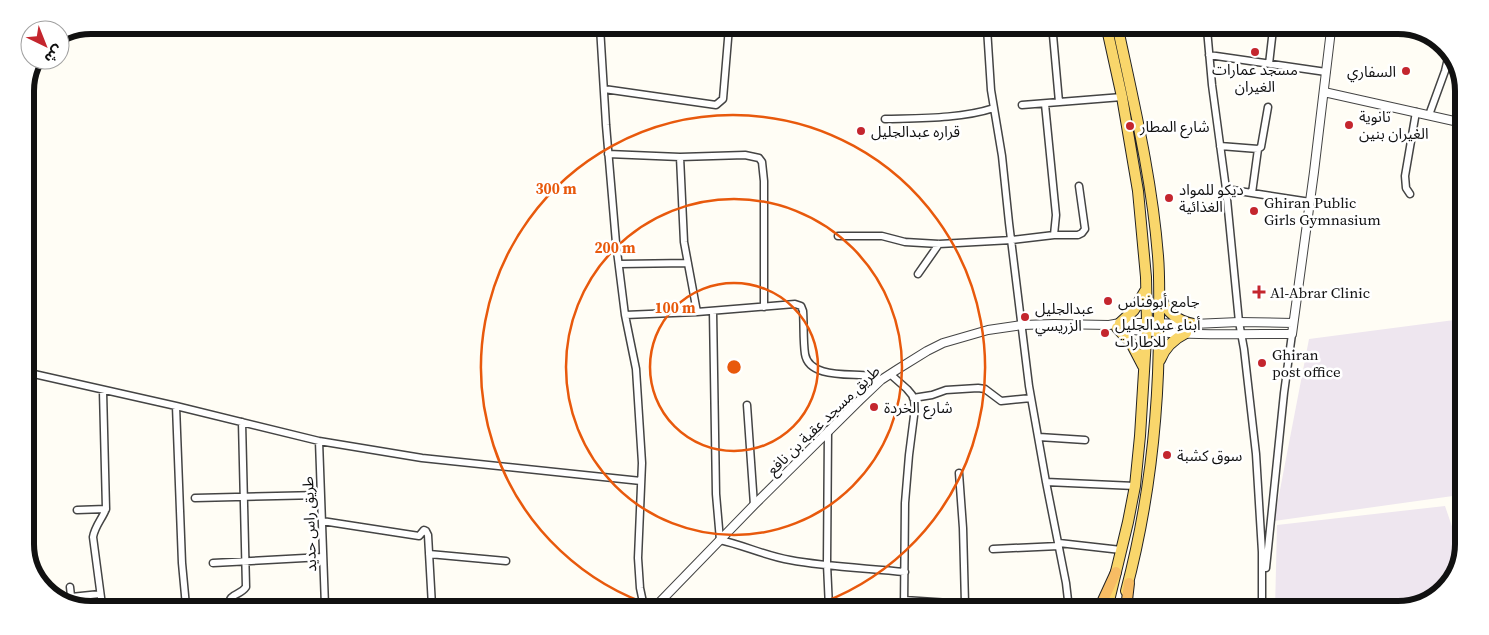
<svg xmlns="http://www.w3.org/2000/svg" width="1489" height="635" viewBox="0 0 1489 635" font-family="'Source Serif 4','Noto Sans Arabic',serif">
<rect width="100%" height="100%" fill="#fffdf5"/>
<path fill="#eee6ef" d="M 1462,319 L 1460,495 L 1274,521 L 1309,339 Z
M 1445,506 L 1459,547 L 1459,569 L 1435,599 L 1399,610 L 1275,610 L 1277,525 Z"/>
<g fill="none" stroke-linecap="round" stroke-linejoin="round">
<g stroke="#444" stroke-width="9">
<path id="minor" d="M 600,27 L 606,125 L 616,243 L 625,315 L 636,369 L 642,463 L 638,558 L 640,588 L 644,607
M 987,28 L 991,90 L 1002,156 L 1009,223 L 1029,386 L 1046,482 L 1066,583 L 1069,609
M 1207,29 L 1212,85 L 1226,189 L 1239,322 L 1244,349 L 1256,454 L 1262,552 L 1262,605
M 1053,35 L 1059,102
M 1209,55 L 1326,72
M 1269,64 L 1273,29
M 604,89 L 716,105 L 723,99 L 729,27
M 1045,104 L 1056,215 L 1054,235
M 1022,105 L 1122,97
M 1429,115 L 1445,71 L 1450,50
M 885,119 C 920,118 960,119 994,108
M 1220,146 L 1258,149 L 1261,147 L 1268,107
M 608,154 L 680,157 L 745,155 L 759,158 L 762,162 L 764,181 L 764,307
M 680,157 L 684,242 L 697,312
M 1226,189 L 1310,202
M 1252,193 L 1258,149
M 1410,194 L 1406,188 L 1405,176 L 1416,112
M 838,236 L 882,236 L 905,242 L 939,244 L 1012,240 L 1054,235 L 1078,235 L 1082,233 L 1085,229 L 1079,186
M 620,264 L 688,263
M 918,274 L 939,244
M 713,311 L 716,494 L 720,540 C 743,545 766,556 790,560 C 827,567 867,568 905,572
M 625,315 L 697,312 L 795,304 L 801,306 L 803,311 C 804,325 803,340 805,354 C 809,379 852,373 870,376 C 874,377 878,379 881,380
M 25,372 L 176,406 L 319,441 L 422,458 L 641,481
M 890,374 L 907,389 L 912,395 L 914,400 L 915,408 L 909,455 L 905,503 L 904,608
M 913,398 L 932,395 L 946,390 L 978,388 L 985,389 L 1001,401 L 1031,398
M 747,405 L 754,505
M 176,406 L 182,563 L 186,606
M 828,430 L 827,564 L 829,608
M 1039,437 L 1085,440
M 319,441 L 325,606
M 959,473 L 963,528 L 965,604
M 1046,482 L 1135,486
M 195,498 L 321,495
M 77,510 L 106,509
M 322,521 L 419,536 L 424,530 L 426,531 L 428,535 L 432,606
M 1059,543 L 1121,550
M 993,549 L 1059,546
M 429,554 L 506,561
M 213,563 L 323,557
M 1266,568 L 1284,393 L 1292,334
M 70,587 L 72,605
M 71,597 L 100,594
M 904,600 L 965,604 L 1002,609
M 102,605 L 93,537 C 95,526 102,519 106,509 L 103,391
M 229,606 C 229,592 239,597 246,587 L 242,422"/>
</g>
<g stroke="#444" stroke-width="10">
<path id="tertiary" d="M 1324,92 L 1463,123
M 1117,328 C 1174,336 1234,334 1292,334 L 1314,172 L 1331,30
M 655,607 L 754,505 L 860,400 L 881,380 L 898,369 L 927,351 L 943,343 L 988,330 L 1022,325 L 1054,324 L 1109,325 L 1120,323 L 1147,323 L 1193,324 L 1239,322 L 1293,323"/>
</g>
<g stroke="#222" stroke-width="12">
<path id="primary" d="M 1118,29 C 1134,104 1152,179 1158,256 C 1160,279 1159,302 1159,325 C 1159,414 1149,504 1126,591
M 1161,298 C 1167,313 1178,321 1193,324
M 1120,323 L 1134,310 L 1145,291
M 1117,328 L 1131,343 L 1143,366
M 1160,360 C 1165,347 1174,339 1186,333
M 1107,609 L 1128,522 L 1135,486 L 1140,436 L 1147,323 L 1146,277 L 1138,191 L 1122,97 L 1107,29"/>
</g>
<g stroke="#222" stroke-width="12">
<path id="trunk" d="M 1099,609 L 1116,572
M 1126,609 L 1129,583"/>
</g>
<use href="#minor" stroke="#fff" stroke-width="6"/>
<use href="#tertiary" stroke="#fff" stroke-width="8"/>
<use href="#primary" stroke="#f9d66b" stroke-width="10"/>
<use href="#trunk" stroke="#f7bc64" stroke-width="10"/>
</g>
<g fill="none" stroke="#e8590c" stroke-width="2.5">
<circle cx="734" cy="367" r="84"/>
<circle cx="734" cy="367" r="168"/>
<path d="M656 607A252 252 0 1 1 810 607"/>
</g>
<g fill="#c4262e" stroke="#fff" stroke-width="2">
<circle cx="1255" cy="52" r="5"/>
<circle cx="1406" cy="71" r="5"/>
<circle cx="1349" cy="125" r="5"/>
<circle cx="1130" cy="126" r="5"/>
<circle cx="861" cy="131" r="5"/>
<circle cx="1169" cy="198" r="5"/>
<circle cx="1254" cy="211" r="5"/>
<path d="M1256.5 284.5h5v5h5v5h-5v5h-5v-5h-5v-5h5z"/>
<circle cx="1108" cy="301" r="5"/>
<circle cx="1025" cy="317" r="5"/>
<circle cx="1105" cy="333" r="5"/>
<circle cx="1262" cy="363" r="5"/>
<circle cx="874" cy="407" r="5"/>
<circle cx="1167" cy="455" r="5"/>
</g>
<g text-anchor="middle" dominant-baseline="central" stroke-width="5" stroke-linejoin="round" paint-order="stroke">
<g font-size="15" fill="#111" stroke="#fff" text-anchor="start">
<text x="1255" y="69" text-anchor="middle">مسجد عمارات<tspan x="1255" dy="17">الغيران</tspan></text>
<text x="1396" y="71" text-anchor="end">السفاري</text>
<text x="1359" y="116">تانوية<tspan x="1359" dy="17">الغيران بنين</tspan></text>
<text x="1140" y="126">شارع المطار</text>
<text x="871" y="131">قراره عبدالجليل</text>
<text x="1179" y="189">ديكو للمواد<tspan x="1179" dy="17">الغذائية</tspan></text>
<text x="1264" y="202">Ghiran Public<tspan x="1264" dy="17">Girls Gymnasium</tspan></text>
<text x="1270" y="292">Al-Abrar Clinic</text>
<text x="1118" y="301">جامع أبوفناس</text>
<text x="1035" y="308">عبدالجليل<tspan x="1035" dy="17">الزريسي</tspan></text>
<text x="1115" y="324">أبناء عبدالجليل<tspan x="1115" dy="17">للاطارات</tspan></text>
<text x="1272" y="354">Ghiran<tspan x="1272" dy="17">post office</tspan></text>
<text x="884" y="407">شارع الخردة</text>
<text x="1177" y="455">سوق كشبة</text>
</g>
<g font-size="15" fill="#111" stroke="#fff">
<text transform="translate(823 420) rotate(-44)">طريق مسجد عقبة بن نافع</text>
<text transform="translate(309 524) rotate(-92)">طريق راس حديد</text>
</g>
</g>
<path d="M0 0H1489V635H0ZM91 34H1398A57 57 0 0 1 1455 91V544A57 57 0 0 1 1398 601H91A57 57 0 0 1 34 544V91A57 57 0 0 1 91 34Z" fill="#fff" fill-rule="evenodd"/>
<path fill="none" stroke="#111" stroke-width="6" d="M91 34H1398A57 57 0 0 1 1455 91V544A57 57 0 0 1 1398 601H91A57 57 0 0 1 34 544V91A57 57 0 0 1 91 34Z"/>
<circle cx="734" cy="367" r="8" fill="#e8590c" stroke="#fff" stroke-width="2.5"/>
<g font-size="15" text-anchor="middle" font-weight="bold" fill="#e8590c" stroke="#fff" stroke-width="5" stroke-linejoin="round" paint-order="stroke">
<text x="556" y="194">300 m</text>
<text x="615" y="253">200 m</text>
<text x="675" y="313">100 m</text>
</g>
<g transform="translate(45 45) rotate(137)"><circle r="24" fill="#ffffff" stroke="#a0a0a0"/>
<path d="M0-4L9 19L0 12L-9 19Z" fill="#c4262e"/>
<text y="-8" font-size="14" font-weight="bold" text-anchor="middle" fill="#111111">ش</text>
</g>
</svg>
